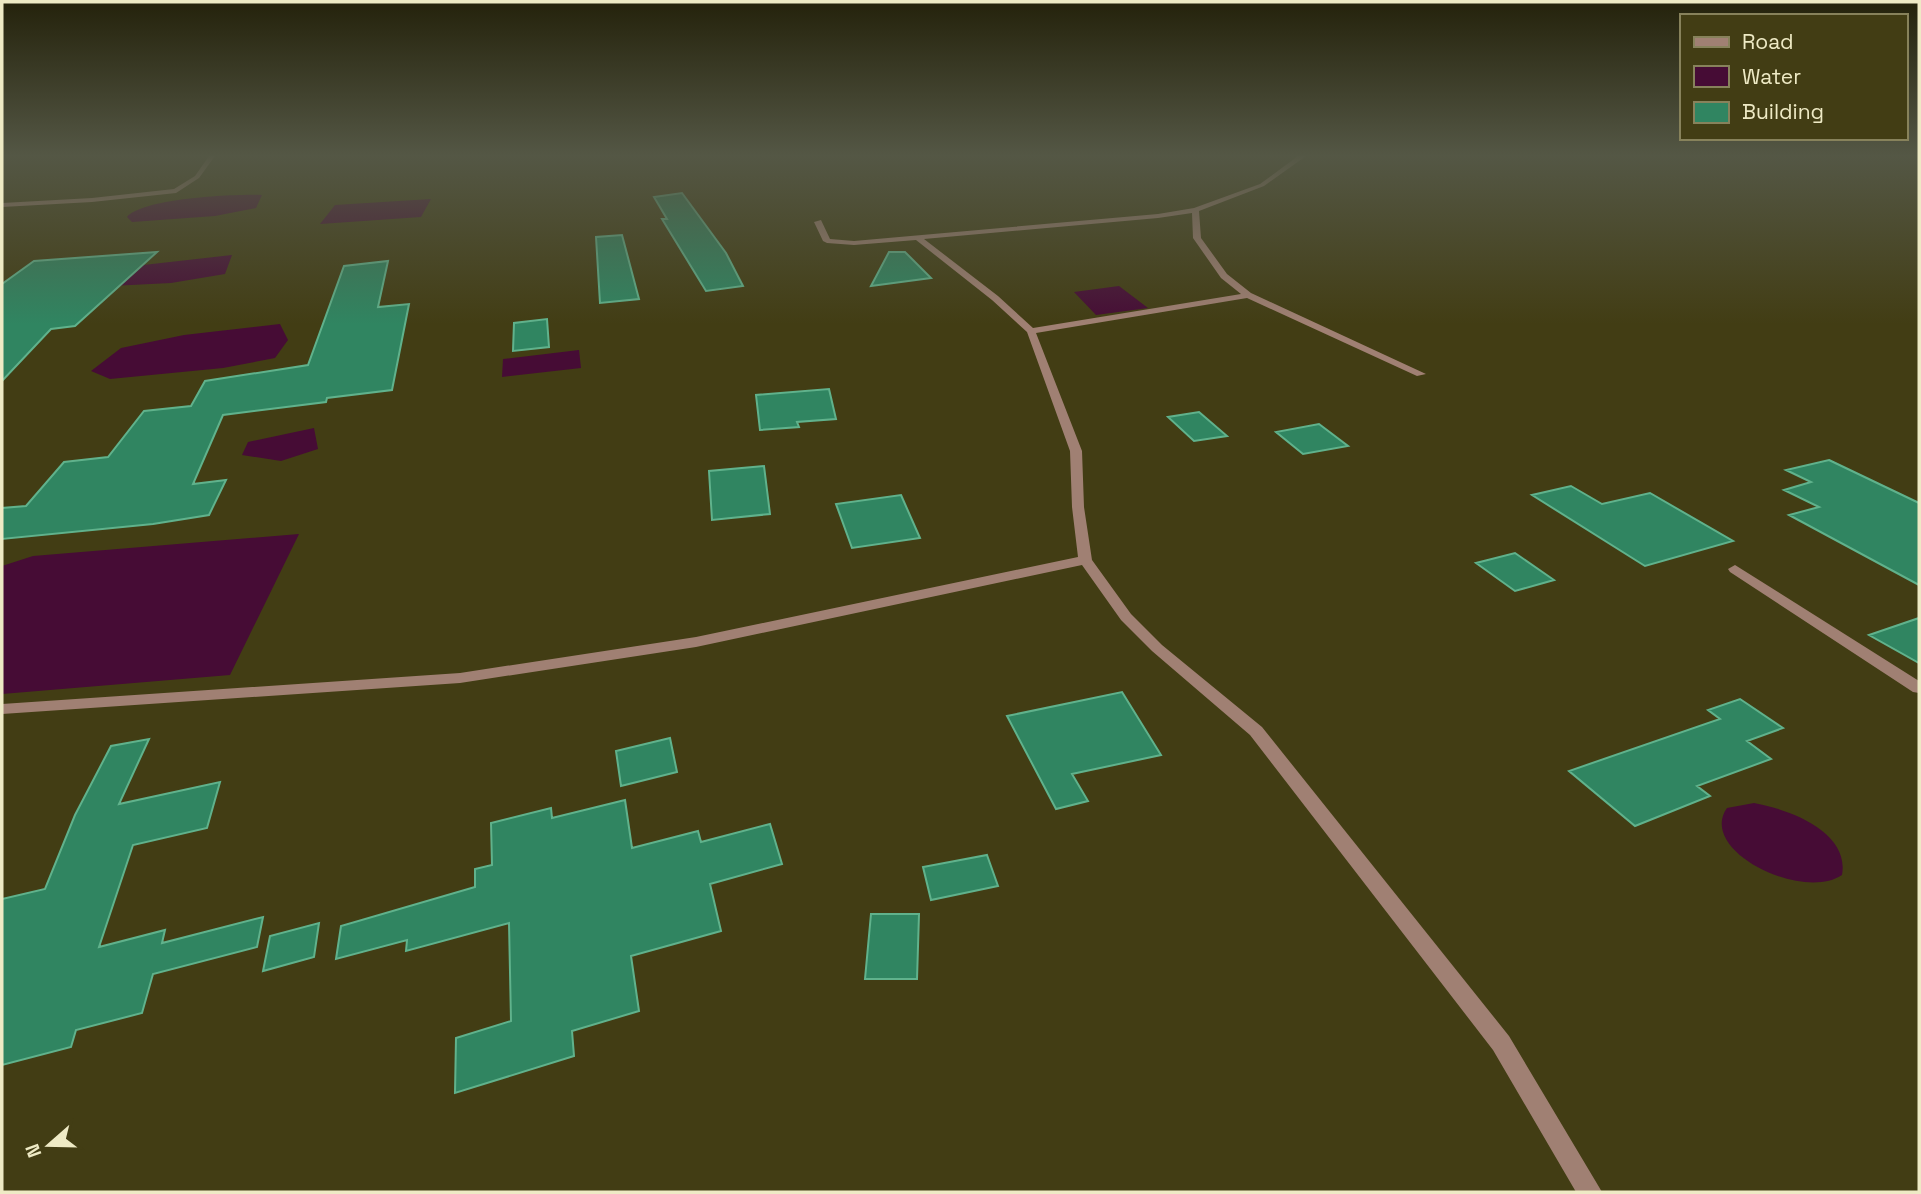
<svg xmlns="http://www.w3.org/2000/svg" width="1921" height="1194" viewBox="0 0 1921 1194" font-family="'Space Grotesk',sans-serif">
<rect width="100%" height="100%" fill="#423d14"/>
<path fill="#460c35" d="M 262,195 L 256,208 L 215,216 L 132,222 L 127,217 C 144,198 235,194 262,195 Z
M 431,199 L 421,217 L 320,224 L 335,205 Z
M 232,255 L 225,274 L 171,283 L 91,287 L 108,269 Z
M 1119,286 L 1148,308 L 1096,315 L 1074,292 Z
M 280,324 L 288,340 L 275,358 L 223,368 L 110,379 L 91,371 L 121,348 L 184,335 Z
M 579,350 L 581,368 L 502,377 L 503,359 Z
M 314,428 L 318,449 L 281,461 L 242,455 L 248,442 Z
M 299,534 L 230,675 L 2,694 L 2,566 L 33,556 Z
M 1754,803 C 1788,809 1850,831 1842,875 C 1802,902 1697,850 1727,808 Z"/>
<path fill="#308561" stroke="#60b28c" stroke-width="2" d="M 682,193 L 726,253 L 743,286 L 706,291 L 662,219 L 667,219 L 654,197 Z
M 622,235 L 639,299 L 600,303 L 596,237 Z
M 157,252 L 75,326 L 51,329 L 2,381 L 2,284 L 34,261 Z
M 889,252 L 905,252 L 931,278 L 871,286 Z
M 388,261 L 378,307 L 409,304 L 392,390 L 327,398 L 326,402 L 223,415 L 193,484 L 226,480 L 209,515 L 153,524 L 2,539 L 2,508 L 26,506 L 64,462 L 108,457 L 144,411 L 191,406 L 205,381 L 308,365 L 344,266 Z
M 547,319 L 549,347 L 513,351 L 514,323 Z
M 829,389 L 836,419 L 797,422 L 799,427 L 760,430 L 756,395 Z
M 1199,412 L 1227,436 L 1194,441 L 1168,417 Z
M 1319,424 L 1348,446 L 1303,454 L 1276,432 Z
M 1829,460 L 1919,503 L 1919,585 L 1789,515 L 1819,507 L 1784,490 L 1811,482 L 1786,470 Z
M 764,466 L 770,514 L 712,520 L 709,471 Z
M 1571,486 L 1602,504 L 1650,493 L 1733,541 L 1645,566 L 1532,495 Z
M 901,495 L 920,538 L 852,548 L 836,504 Z
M 1515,553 L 1554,580 L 1515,591 L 1476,563 Z
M 1919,618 L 1919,663 L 1869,635 Z
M 1122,692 L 1161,755 L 1072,774 L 1088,801 L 1056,809 L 1007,716 Z
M 1740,699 L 1783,728 L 1747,741 L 1771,759 L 1697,786 L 1710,796 L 1635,826 L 1569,771 L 1720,719 L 1708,710 Z
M 670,738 L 677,772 L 621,786 L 616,751 Z
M 149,739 L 119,804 L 220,782 L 207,828 L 133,845 L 99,947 L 165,930 L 162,943 L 263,917 L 257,947 L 153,974 L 142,1013 L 76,1030 L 71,1047 L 2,1065 L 2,899 L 45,889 L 75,815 L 111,746 Z
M 625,800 L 632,848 L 698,831 L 701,842 L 770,824 L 782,864 L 710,884 L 721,931 L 631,956 L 639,1011 L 572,1031 L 574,1056 L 455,1093 L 456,1038 L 511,1021 L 509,923 L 406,951 L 407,940 L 336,959 L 341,926 L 475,887 L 475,869 L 492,865 L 491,823 L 551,808 L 552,818 Z
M 987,855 L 998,886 L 931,900 L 923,867 Z
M 871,914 L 919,914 L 917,979 L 865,979 Z
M 319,923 L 314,957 L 263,971 L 270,936 Z"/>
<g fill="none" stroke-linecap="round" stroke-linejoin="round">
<path fill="#a08073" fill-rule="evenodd" d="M 209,156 L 215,156 L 199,178 L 176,193 L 92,202 L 2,207 L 2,203 L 92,198 L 174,189 L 195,176 Z
M 1298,156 L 1306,156 L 1264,186 L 1199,211 L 1201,238 L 1227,274 L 1251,293 L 1426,374 L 1417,376 L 1247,298 L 1036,333 L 1082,451 L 1084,507 L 1092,560 L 1131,614 L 1162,645 L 1262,727 L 1509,1036 L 1602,1192 L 1576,1192 L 1493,1050 L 1250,735 L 1152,651 L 1121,620 L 1082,565 L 696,647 L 460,683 L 2,714 L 2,704 L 460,673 L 696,637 L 1078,557 L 1072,507 L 1070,451 L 1027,332 L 992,300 L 916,240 L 854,245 L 827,243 L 823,241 L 814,222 L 821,220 L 830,239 L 854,241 L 1158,214 L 1194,208 L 1260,184 ZM 1192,213 L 1193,238 L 1221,278 L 1241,294 L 1033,328 L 998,296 L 924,239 L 1158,218 Z
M 1735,565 L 1919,681 L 1919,693 L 1913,692 L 1730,572 L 1728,569 Z"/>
</g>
<linearGradient id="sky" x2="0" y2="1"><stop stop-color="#24220b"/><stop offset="0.48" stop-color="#545745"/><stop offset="1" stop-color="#545745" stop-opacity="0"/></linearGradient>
<rect width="1921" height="324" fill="url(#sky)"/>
<rect width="1921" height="1194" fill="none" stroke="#eeeac5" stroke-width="7"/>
<rect x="1680" y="14" width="228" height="126" fill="#423d14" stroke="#87825b" stroke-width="2"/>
<rect x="1694" y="37" width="35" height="10" fill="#a08073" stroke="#87825b" stroke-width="2"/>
<text x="1742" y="49" font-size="21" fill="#eeeac5">Road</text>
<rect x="1694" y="66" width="35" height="21" fill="#460c35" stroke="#87825b" stroke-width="2"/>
<text x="1742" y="84" font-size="21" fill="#eeeac5">Water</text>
<rect x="1694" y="102" width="35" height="21" fill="#308561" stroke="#87825b" stroke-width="2"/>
<text x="1742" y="119" font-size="21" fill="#eeeac5">Building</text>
<g transform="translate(49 1145) rotate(250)" stroke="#423d14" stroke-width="5" paint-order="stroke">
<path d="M0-5L12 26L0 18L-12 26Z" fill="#eeeac5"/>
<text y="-10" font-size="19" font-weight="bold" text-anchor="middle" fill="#eeeac5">N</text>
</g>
</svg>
